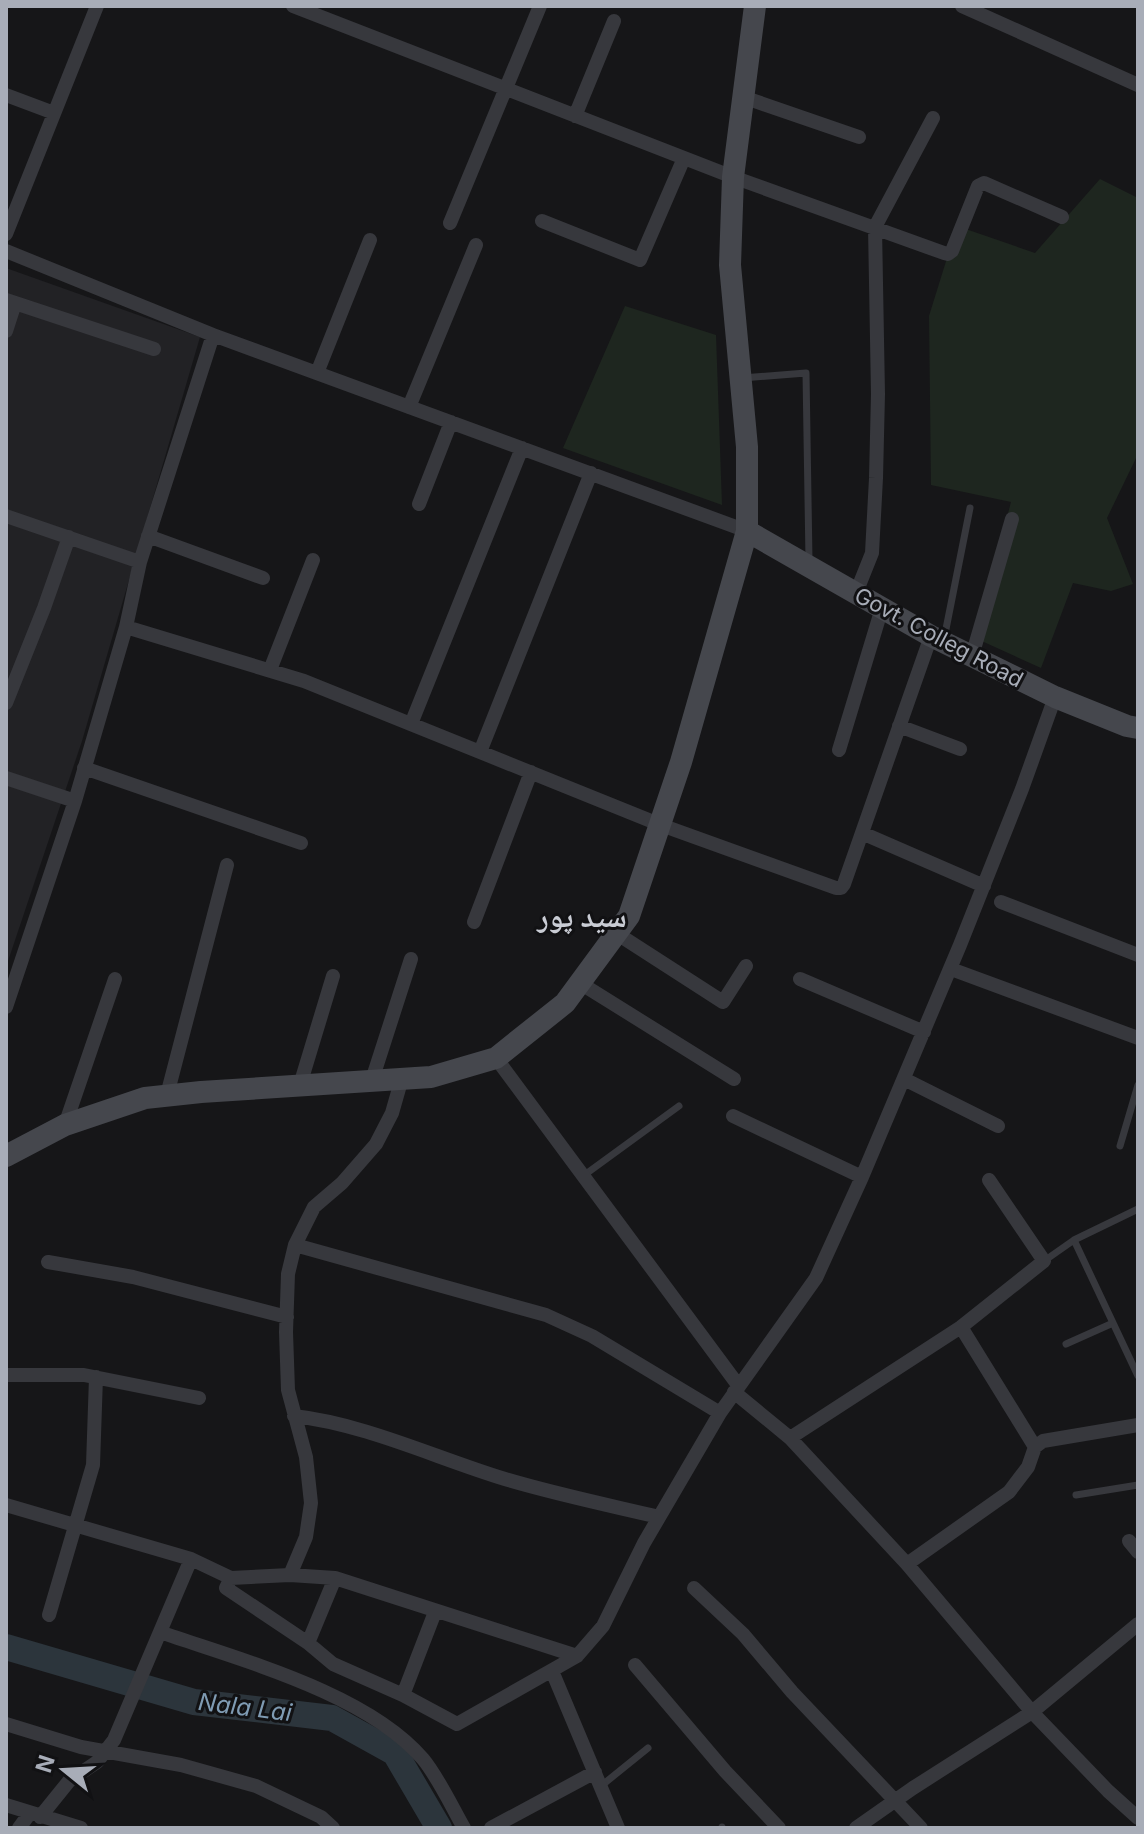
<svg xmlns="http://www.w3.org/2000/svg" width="1144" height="1834" viewBox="0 0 1144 1834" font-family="Inter,'Noto Naskh Arabic',sans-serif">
<rect width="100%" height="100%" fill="#161618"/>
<path fill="#222225" d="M 6,268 L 200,337 L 82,741 L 6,967 Z"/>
<path fill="#1e261f" d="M 1100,179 L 1138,198 L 1138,454 L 1107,518 L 1133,584 L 1111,591 L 1073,583 L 1041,668 L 975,638 L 1011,502 L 931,485 L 929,316 L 957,226 L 1035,253 Z
M 625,306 L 716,335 L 722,505 L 563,448 Z"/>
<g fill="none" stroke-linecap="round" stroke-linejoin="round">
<path stroke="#2c353c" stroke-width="26" d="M 6,1647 L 194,1702 L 332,1718 L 395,1753 L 439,1828"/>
<path stroke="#37383d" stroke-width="7" d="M 742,378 L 806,373 L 809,560
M 944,639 L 970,508
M 1120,1146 L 1138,1085
M 583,1176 L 679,1106
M 1074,1240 L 1138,1376
M 1044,1261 L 1074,1240 L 1138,1209
M 1066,1344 L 1113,1323
M 1076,1495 L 1138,1485
M 601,1786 L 648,1748
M 722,1828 L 722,1827"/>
<path stroke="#37383d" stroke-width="14" d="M 293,6 L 733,177 L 944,253 L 948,254 L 952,251 L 978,186 L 984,183 L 1062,217
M 962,6 L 1138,85
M 6,95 L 54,113
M 743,97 L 859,137
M 575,116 L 614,21
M 542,221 L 640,260 L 684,158
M 450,223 L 540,6
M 6,234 L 97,6
M 6,251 L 213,335 L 747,531
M 6,300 L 154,349
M 6,331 L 15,303
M 317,373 L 370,240
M 409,407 L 476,245
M 419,504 L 451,422
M 6,516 L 140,562
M 148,536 L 263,578
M 856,593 L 872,553 L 876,478 L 878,394 L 875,227 L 933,118
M 126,627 L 304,681 L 661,825 L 836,888 L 841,888 L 844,884 L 931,636
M 972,656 L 1012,519
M 270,670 L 313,560
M 6,703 L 44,608 L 69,537
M 411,724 L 522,448
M 899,726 L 960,749
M 839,750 L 882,608
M 480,752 L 591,473
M 84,768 L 301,843
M 6,778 L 75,801
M 862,833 L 984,886
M 1001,902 L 1138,955
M 474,922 L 531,772
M 616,933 L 723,1002 L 746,966
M 951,969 L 1138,1038
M 800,979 L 924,1032
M 580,983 L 734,1079
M 6,1007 L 75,801 L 126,627 L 140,562 L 213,335
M 496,1058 L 738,1385
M 904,1079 L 998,1126
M 372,1080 L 411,959
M 300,1085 L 333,976
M 167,1095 L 227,865
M 733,1116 L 862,1177
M 65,1125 L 115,979
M 295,1245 L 546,1315 L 592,1336 L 720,1413
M 48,1262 L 133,1277 L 287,1317
M 961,1327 L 1035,1447
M 6,1375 L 84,1375 L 199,1398
M 734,1392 L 790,1438 L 907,1564 L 1032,1712 L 1108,1791 L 1138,1818
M 294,1416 C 365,1424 436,1458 505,1479 C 555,1494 608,1505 659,1517
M 790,1438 L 961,1327 L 1044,1261 L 989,1180
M 6,1505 L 191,1559 L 231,1578 L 290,1575 L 335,1578 L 577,1656
M 1129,1541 L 1138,1552
M 907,1564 L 1009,1492 L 1028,1467 L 1035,1447 L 1043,1441 L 1138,1425
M 290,1575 L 306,1537 L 311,1503 L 306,1457 L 288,1390 L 286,1332 L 288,1274 L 295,1245 L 314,1207 L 342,1183 L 376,1144 L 392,1113 L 402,1078
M 231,1578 L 226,1588 L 308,1643 L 333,1664 L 403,1695 L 457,1724 L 577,1656 L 603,1626 L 644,1543 L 720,1413 L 816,1278 L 862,1177 L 960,945 L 1022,789 L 1055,697
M 694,1588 L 743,1634 L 792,1692 L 921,1828
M 49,1615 L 93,1465 L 96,1377
M 160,1632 C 240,1660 367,1693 423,1759 C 438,1777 452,1807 464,1828
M 308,1643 L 335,1578
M 635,1665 L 725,1771 L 779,1828
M 552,1671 L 618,1828
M 403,1695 L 435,1612
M 6,1724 L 81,1747 L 181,1765 L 256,1786 L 321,1817 L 333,1828
M 6,1805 L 81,1828
M 40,1817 L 69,1781 L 97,1762 L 114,1740 L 191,1559
M 19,1828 L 30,1813
M 491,1828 L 595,1772
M 856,1828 L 913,1788 L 1032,1712 L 1138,1624"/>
<path stroke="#45474d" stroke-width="22" d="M 747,531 L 931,636 L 1055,697 L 1127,726 L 1138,728
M 6,1156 L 65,1125 L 145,1098 L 201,1092 L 431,1077 L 496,1058 L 565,1003 L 629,916 L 681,762 L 747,531 L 747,447 L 730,265 L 733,177 L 755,6"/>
</g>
<g text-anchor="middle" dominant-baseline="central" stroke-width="6" stroke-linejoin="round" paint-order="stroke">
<g font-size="22" fill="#a8adb8" stroke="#111113">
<text transform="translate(939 637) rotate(28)">Govt. Colleg Road</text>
</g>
<g font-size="24" font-style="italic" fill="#7f9bb3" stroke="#111113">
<text transform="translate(245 1707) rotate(7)">Nala Lai</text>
</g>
<g font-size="30" font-weight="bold" fill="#c9ccd4" stroke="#111113">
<text x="582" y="916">سید پور</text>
</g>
</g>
<rect width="1144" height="1834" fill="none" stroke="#a8adb8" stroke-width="16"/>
<g transform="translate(64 1770) rotate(288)" stroke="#111113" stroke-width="6" paint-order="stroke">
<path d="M0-6L14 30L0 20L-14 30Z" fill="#a8adb8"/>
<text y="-12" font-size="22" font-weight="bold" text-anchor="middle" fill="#a8adb8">N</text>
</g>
</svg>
